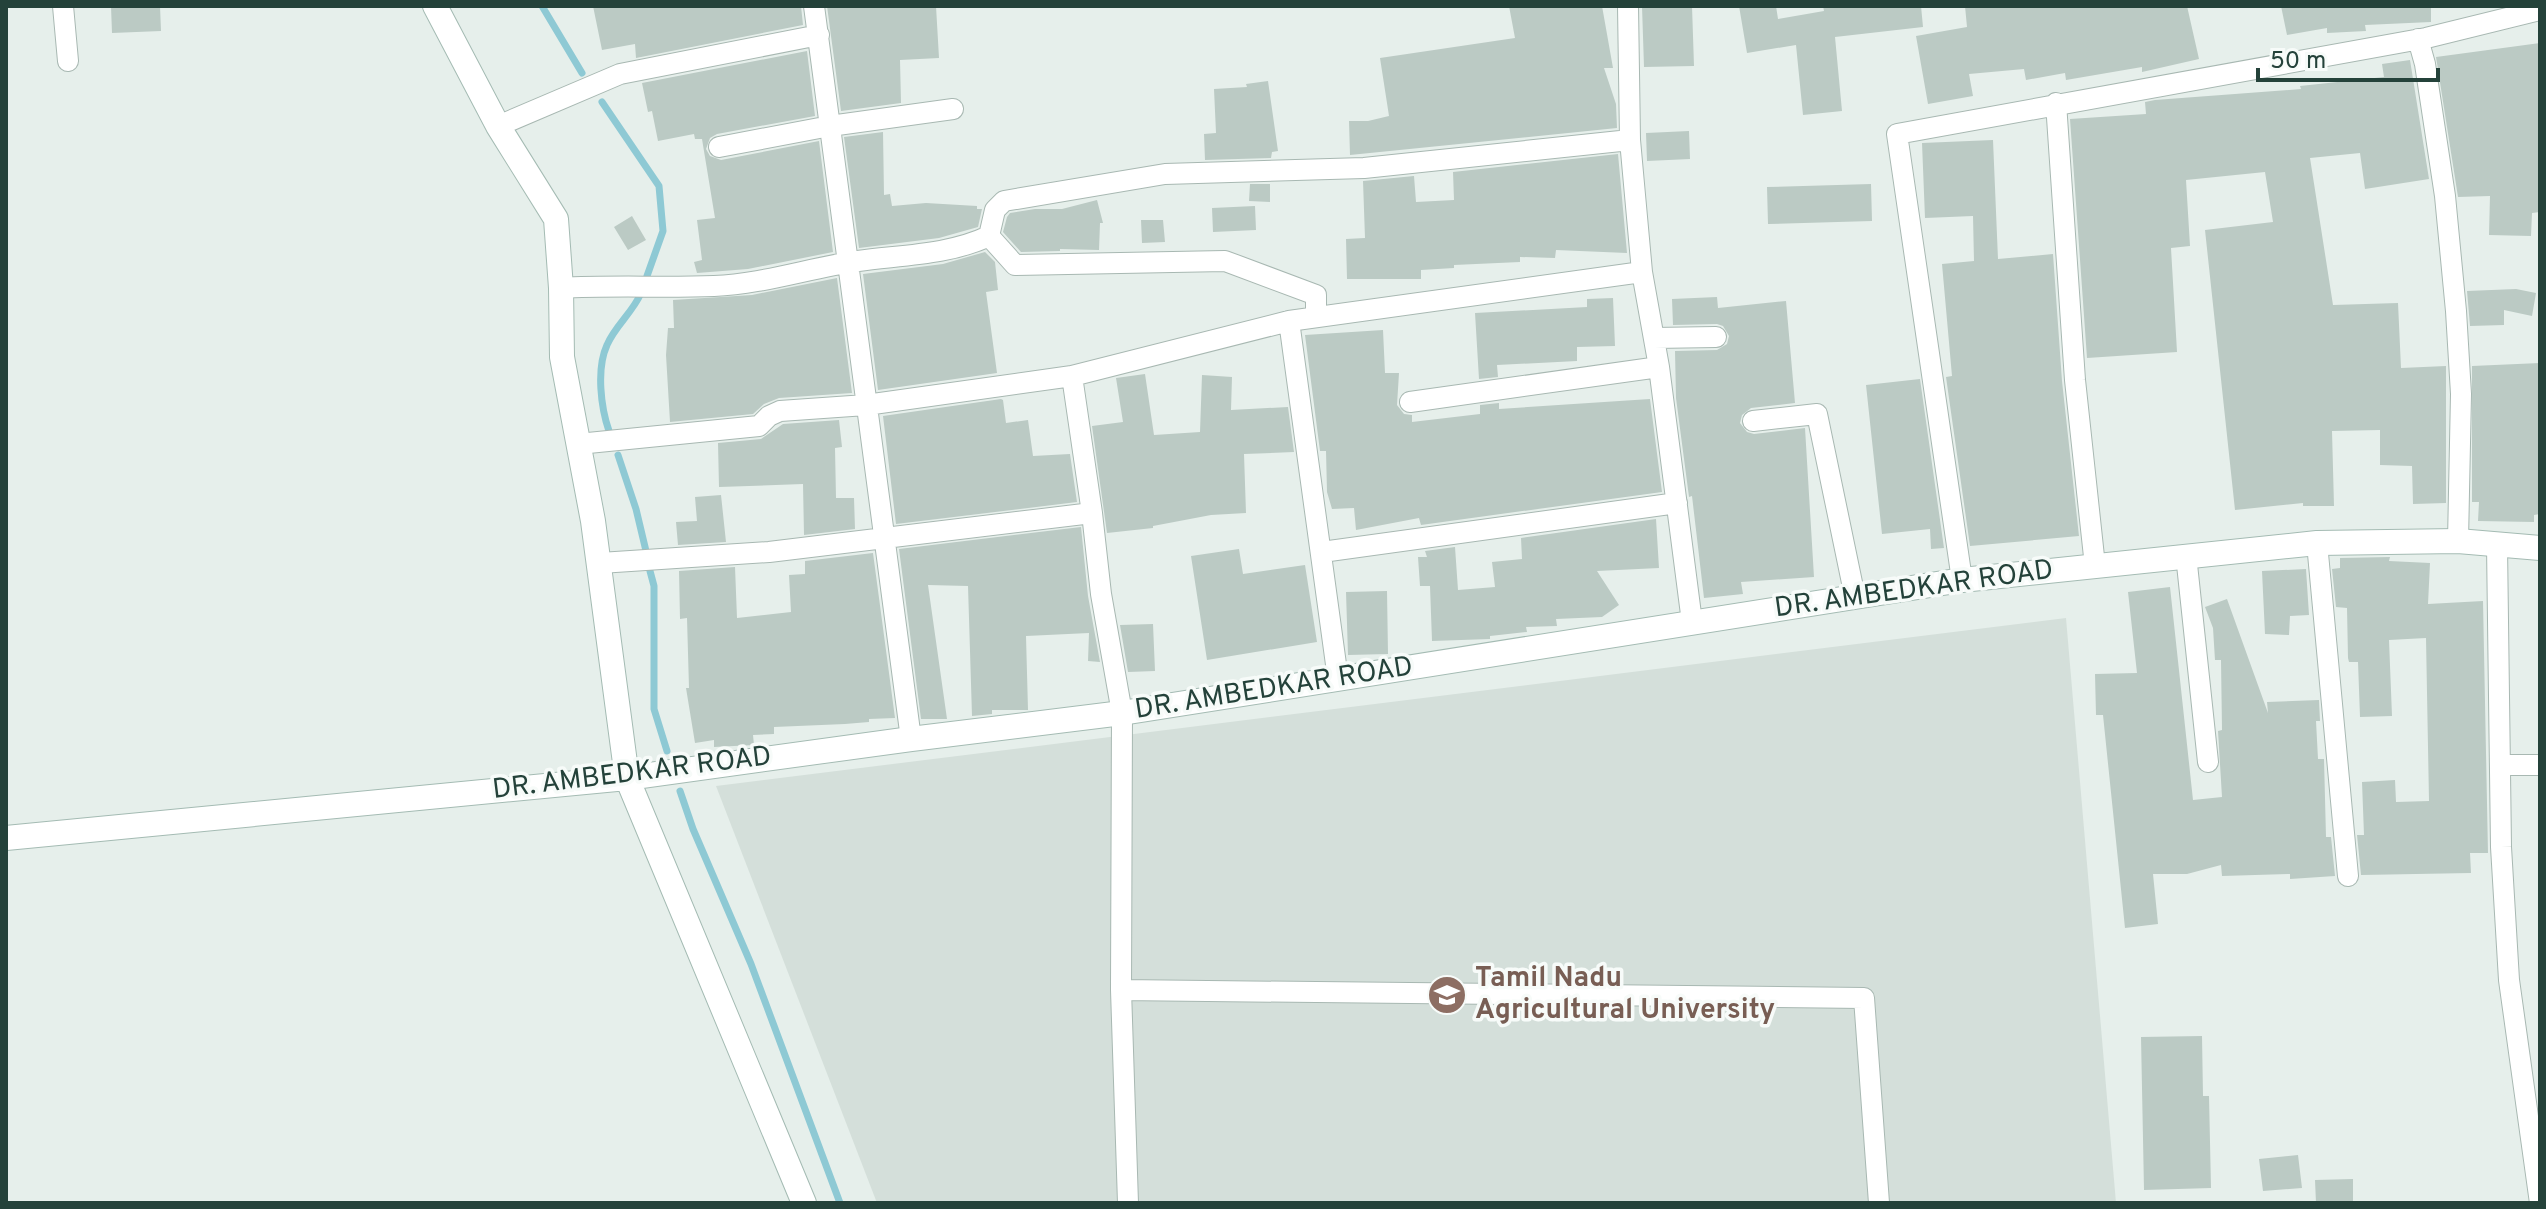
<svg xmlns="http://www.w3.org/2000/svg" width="2546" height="1209" viewBox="0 0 2546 1209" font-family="Overpass,sans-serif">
<rect width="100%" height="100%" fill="#e6efeb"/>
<path fill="#d4dfda" d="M 2066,618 L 2116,1203 L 877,1203 L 716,786 Z"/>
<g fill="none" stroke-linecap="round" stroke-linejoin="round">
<path stroke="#8ec9d4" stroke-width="7" d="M 542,6 L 582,73
M 602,102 L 659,186 L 663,231 L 647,276
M 609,431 C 601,408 596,369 607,345 C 615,326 633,312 641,293
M 618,455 L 636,509 L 646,551
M 650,571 L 654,586 L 654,709 L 667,751
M 680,791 L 693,829 L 751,964 L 840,1203"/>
</g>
<path fill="#bbcac4" d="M 111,6 L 160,6 L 161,31 L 112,33 Z
M 593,6 L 801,6 L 803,25 L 636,58 L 635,44 L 602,50 Z
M 827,6 L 936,6 L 939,58 L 900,60 L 901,103 L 841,111 Z
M 1509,6 L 1602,6 L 1613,68 L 1604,68 L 1616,104 L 1617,128 L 1350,155 L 1349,121 L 1368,121 L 1389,116 L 1380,58 L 1515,38 Z
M 1642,6 L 1692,6 L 1694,66 L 1644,67 Z
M 1739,6 L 1776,6 L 1778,19 L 1824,11 L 1823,6 L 1921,6 L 1923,27 L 1835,37 L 1842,111 L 1803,115 L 1796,45 L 1747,53 Z
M 1965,6 L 2187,6 L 2199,59 L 2142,72 L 2142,67 L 2066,80 L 2065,73 L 2026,80 L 2024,69 L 1969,74 L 1973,96 L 1928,104 L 1916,36 L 1967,27 Z
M 2281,6 L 2431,6 L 2431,22 L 2365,25 L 2366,31 L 2327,33 L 2327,28 L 2287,35 Z
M 2540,43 L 2540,212 L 2532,213 L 2531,236 L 2489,235 L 2490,196 L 2458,197 L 2436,57 Z
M 807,51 L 815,116 L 717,134 L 710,138 L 706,149 L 710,156 L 721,160 L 819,141 L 833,252 L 748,269 L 697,273 L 694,262 L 702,260 L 697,220 L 715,218 L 702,139 L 695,139 L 694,134 L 658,141 L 652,111 L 648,112 L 642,83 Z
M 2410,60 L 2429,179 L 2365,189 L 2360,153 L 2310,158 L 2333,305 L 2398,303 L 2401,368 L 2446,366 L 2446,503 L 2413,504 L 2412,466 L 2380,465 L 2380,430 L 2332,431 L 2334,506 L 2303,506 L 2303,503 L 2235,510 L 2205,230 L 2273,222 L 2265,172 L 2186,180 L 2190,246 L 2171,248 L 2177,352 L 2087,358 L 2070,119 L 2146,114 L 2145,102 L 2155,100 L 2301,89 L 2300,86 L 2384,77 L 2382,64 Z
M 1268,81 L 1278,151 L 1272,152 L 1271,158 L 1205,160 L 1204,134 L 1216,133 L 1214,89 L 1247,87 L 1246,84 Z
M 1689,131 L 1690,159 L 1647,161 L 1646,133 Z
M 883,132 L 884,195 L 890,194 L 892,206 L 926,203 L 977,206 L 977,209 L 982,209 L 978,227 L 939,238 L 859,248 L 844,137 Z
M 1993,140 L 1998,259 L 2053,254 L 2062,381 L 2079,536 L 1970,546 L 1946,377 L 1952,376 L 1942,264 L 1974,261 L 1973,216 L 1925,218 L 1922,143 Z
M 1618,154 L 1627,253 L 1556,250 L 1555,258 L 1520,257 L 1520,262 L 1454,265 L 1454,268 L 1421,270 L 1421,279 L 1347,279 L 1346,239 L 1365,238 L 1363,181 L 1414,176 L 1416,202 L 1454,200 L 1453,172 Z
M 1250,184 L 1270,184 L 1270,202 L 1249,201 Z
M 1871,184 L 1872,221 L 1768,224 L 1767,187 Z
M 1097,200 L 1103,223 L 1100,223 L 1099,250 L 1060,249 L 1060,251 L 1021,252 L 1003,232 L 1007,217 L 1010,213 L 1035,209 L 1062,209 Z
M 1255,206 L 1256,230 L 1213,232 L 1212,208 Z
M 632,216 L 646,240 L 628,250 L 614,227 Z
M 1141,220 L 1163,220 L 1165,242 L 1142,243 Z
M 985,252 L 995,262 L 998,290 L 986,292 L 997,373 L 878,390 L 863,274 L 943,264 Z
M 837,278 L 852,393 L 779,398 L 764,404 L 753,414 L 670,422 L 666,355 L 668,328 L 674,328 L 673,300 L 752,295 Z
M 2516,289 L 2536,293 L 2532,316 L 2504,310 L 2504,325 L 2470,326 L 2467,291 Z
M 1717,297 L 1718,308 L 1786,301 L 1795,403 L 1751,408 L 1742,415 L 1740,423 L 1747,432 L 1754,434 L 1805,428 L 1814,577 L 1741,582 L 1743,594 L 1704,598 L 1692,496 L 1689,497 L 1676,398 L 1675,351 L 1717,350 L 1727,344 L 1729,336 L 1723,326 L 1717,324 L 1673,325 L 1672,299 Z
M 1613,298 L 1615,346 L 1577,347 L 1577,361 L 1497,365 L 1498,377 L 1479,379 L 1475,313 L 1587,307 L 1587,299 Z
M 1383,330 L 1385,373 L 1399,373 L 1397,405 L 1404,414 L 1412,415 L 1412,422 L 1480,414 L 1480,405 L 1499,403 L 1499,409 L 1650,399 L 1662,492 L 1421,525 L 1419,518 L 1356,530 L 1354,508 L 1332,509 L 1327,492 L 1326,451 L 1320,451 L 1305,335 Z
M 2540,363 L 2540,514 L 2534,515 L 2534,522 L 2478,521 L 2479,502 L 2472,502 L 2472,366 Z
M 1145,374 L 1154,435 L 1200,432 L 1202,375 L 1232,377 L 1231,410 L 1288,407 L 1294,452 L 1244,454 L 1246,513 L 1211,515 L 1153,526 L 1153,528 L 1107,533 L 1092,426 L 1123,422 L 1116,378 Z
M 1920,379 L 1944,548 L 1931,549 L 1930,529 L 1882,534 L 1866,385 Z
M 1001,399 L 1003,400 L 1006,423 L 1028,420 L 1033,456 L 1070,454 L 1077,502 L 896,524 L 883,416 Z
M 839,420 L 842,447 L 835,448 L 836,498 L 854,498 L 855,529 L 804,535 L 803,484 L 719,487 L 718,443 L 761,439 L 783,424 Z
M 721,495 L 726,542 L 678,545 L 676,522 L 697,521 L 695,497 Z
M 1656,519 L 1659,568 L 1597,571 L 1619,605 L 1602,617 L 1556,619 L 1557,626 L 1526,627 L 1527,632 L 1490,636 L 1490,639 L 1432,641 L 1430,586 L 1420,586 L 1418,557 L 1427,557 L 1425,551 L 1455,547 L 1458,590 L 1495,587 L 1492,562 L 1522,559 L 1521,538 Z
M 1081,527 L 1088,596 L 1100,662 L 1088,661 L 1089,633 L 1026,636 L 1028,710 L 992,710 L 992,714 L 972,716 L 968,586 L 928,585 L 947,719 L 921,719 L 899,549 Z
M 1239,549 L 1243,574 L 1305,565 L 1317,642 L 1207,660 L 1191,556 Z
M 873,553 L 895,718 L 869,719 L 869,722 L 845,724 L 774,727 L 774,734 L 753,735 L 754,745 L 714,747 L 714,740 L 695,743 L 686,688 L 689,688 L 687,618 L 680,619 L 679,571 L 735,567 L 737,618 L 791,612 L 789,575 L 805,574 L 805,561 Z
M 2390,557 L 2389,561 L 2430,563 L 2428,604 L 2483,601 L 2488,853 L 2470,853 L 2471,873 L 2361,875 L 2357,835 L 2364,835 L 2362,782 L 2395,780 L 2396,802 L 2429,801 L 2426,638 L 2389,640 L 2392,716 L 2360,717 L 2358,662 L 2349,662 L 2348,658 L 2347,608 L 2336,607 L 2332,569 L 2340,568 L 2340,558 Z
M 2306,569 L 2309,615 L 2290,616 L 2289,635 L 2265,634 L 2262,571 Z
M 2170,587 L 2193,800 L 2222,797 L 2218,731 L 2222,730 L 2221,660 L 2215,660 L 2213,628 L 2205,607 L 2227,599 L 2268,713 L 2267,702 L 2319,700 L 2320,721 L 2316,721 L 2318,759 L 2324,759 L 2326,837 L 2331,837 L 2335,876 L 2290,879 L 2290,874 L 2222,876 L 2221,865 L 2187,874 L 2153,874 L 2158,924 L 2125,928 L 2103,715 L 2096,715 L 2095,674 L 2137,673 L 2128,592 Z
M 1387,591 L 1388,654 L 1348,655 L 1346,592 Z
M 1153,624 L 1155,671 L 1128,672 L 1120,625 Z
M 2202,1036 L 2203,1096 L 2209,1096 L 2211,1188 L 2144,1190 L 2141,1037 Z
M 2298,1155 L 2302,1188 L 2263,1191 L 2259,1159 Z
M 2353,1179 L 2353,1203 L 2316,1203 L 2315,1180 Z"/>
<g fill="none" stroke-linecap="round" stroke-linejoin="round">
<g stroke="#a8b8b2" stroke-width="22">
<path id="street" d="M 63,6 L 68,61
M 814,6 L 911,739
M 1628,6 L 1630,140 L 1642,272 L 1659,367 L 1692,622
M 2418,39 L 2425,64 L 2445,196 L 2456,311 L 2461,394 L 2458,541
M 2056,103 L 2075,380 L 2095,566
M 498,126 L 620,74 L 819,35
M 719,147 L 830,126 L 953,109
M 989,236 L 1015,265 L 1225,261 L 1316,295 L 1316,317
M 561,288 C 613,285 663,288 714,286 C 763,284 809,268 858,261 C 901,255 949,255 989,236 L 995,210 L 1004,201 L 1165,174 L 1364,168 L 1630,140
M 1654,338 L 1716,337
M 1072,376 L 1092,513 L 1101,594 L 1122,713 L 1121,990 L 1128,1203
M 1410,402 L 1659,367
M 1753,421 L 1817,414 L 1855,597
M 578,444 L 759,426 L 769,416 L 780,411 L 866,405 L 1072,376 L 1289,321
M 2317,543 L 2348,876
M 2497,545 L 2501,847 L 2509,980 L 2540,1203
M 1322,552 L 1677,503
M 2186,555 L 2208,762
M 600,563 L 769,552 L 1092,513
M 1962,580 L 1897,134 L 2426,38 L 2540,10
M 1338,679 L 1289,321 L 1642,272
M 2501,765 L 2540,765
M 1121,990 L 1864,998 L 1879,1203"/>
</g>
<g stroke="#a4bbb3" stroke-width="26">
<path id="secondary" d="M 435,6 L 498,126 L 556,219 L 561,288 L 562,357 L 593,521 L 627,778 L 804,1203
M 6,838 L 627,778 L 911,739 L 1122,713 L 1962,580 L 2317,543 L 2458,541 L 2540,548"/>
</g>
<use href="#street" stroke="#fff" stroke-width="20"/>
<use href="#secondary" stroke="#fff" stroke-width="24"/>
</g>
<defs>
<g id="university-disc" transform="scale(2)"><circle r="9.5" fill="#8d6e63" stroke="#f7fbf9"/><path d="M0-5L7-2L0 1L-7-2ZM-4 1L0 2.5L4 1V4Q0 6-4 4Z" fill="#fff"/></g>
</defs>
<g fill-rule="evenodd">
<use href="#university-disc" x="1447" y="995"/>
</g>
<g text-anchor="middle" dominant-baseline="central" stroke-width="7" stroke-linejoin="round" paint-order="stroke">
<g font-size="28" fill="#24423a" stroke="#f7fbf9">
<text transform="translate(1914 590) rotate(-8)">DR. AMBEDKAR ROAD</text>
<text transform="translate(1274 689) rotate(-9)">DR. AMBEDKAR ROAD</text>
<text transform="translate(632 774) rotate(-7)">DR. AMBEDKAR ROAD</text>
</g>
<g font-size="28" font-weight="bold" fill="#785e54" stroke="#f7fbf9" text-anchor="start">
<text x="1475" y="979">Tamil Nadu<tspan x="1475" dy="32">Agricultural University</tspan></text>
</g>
</g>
<rect width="2546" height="1209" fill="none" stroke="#24423a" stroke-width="16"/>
<path d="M2258 68v12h180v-12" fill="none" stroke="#24423a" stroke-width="4"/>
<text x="2270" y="68" font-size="24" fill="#24423a" stroke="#f7fbf9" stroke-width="6" paint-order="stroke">50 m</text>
</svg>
